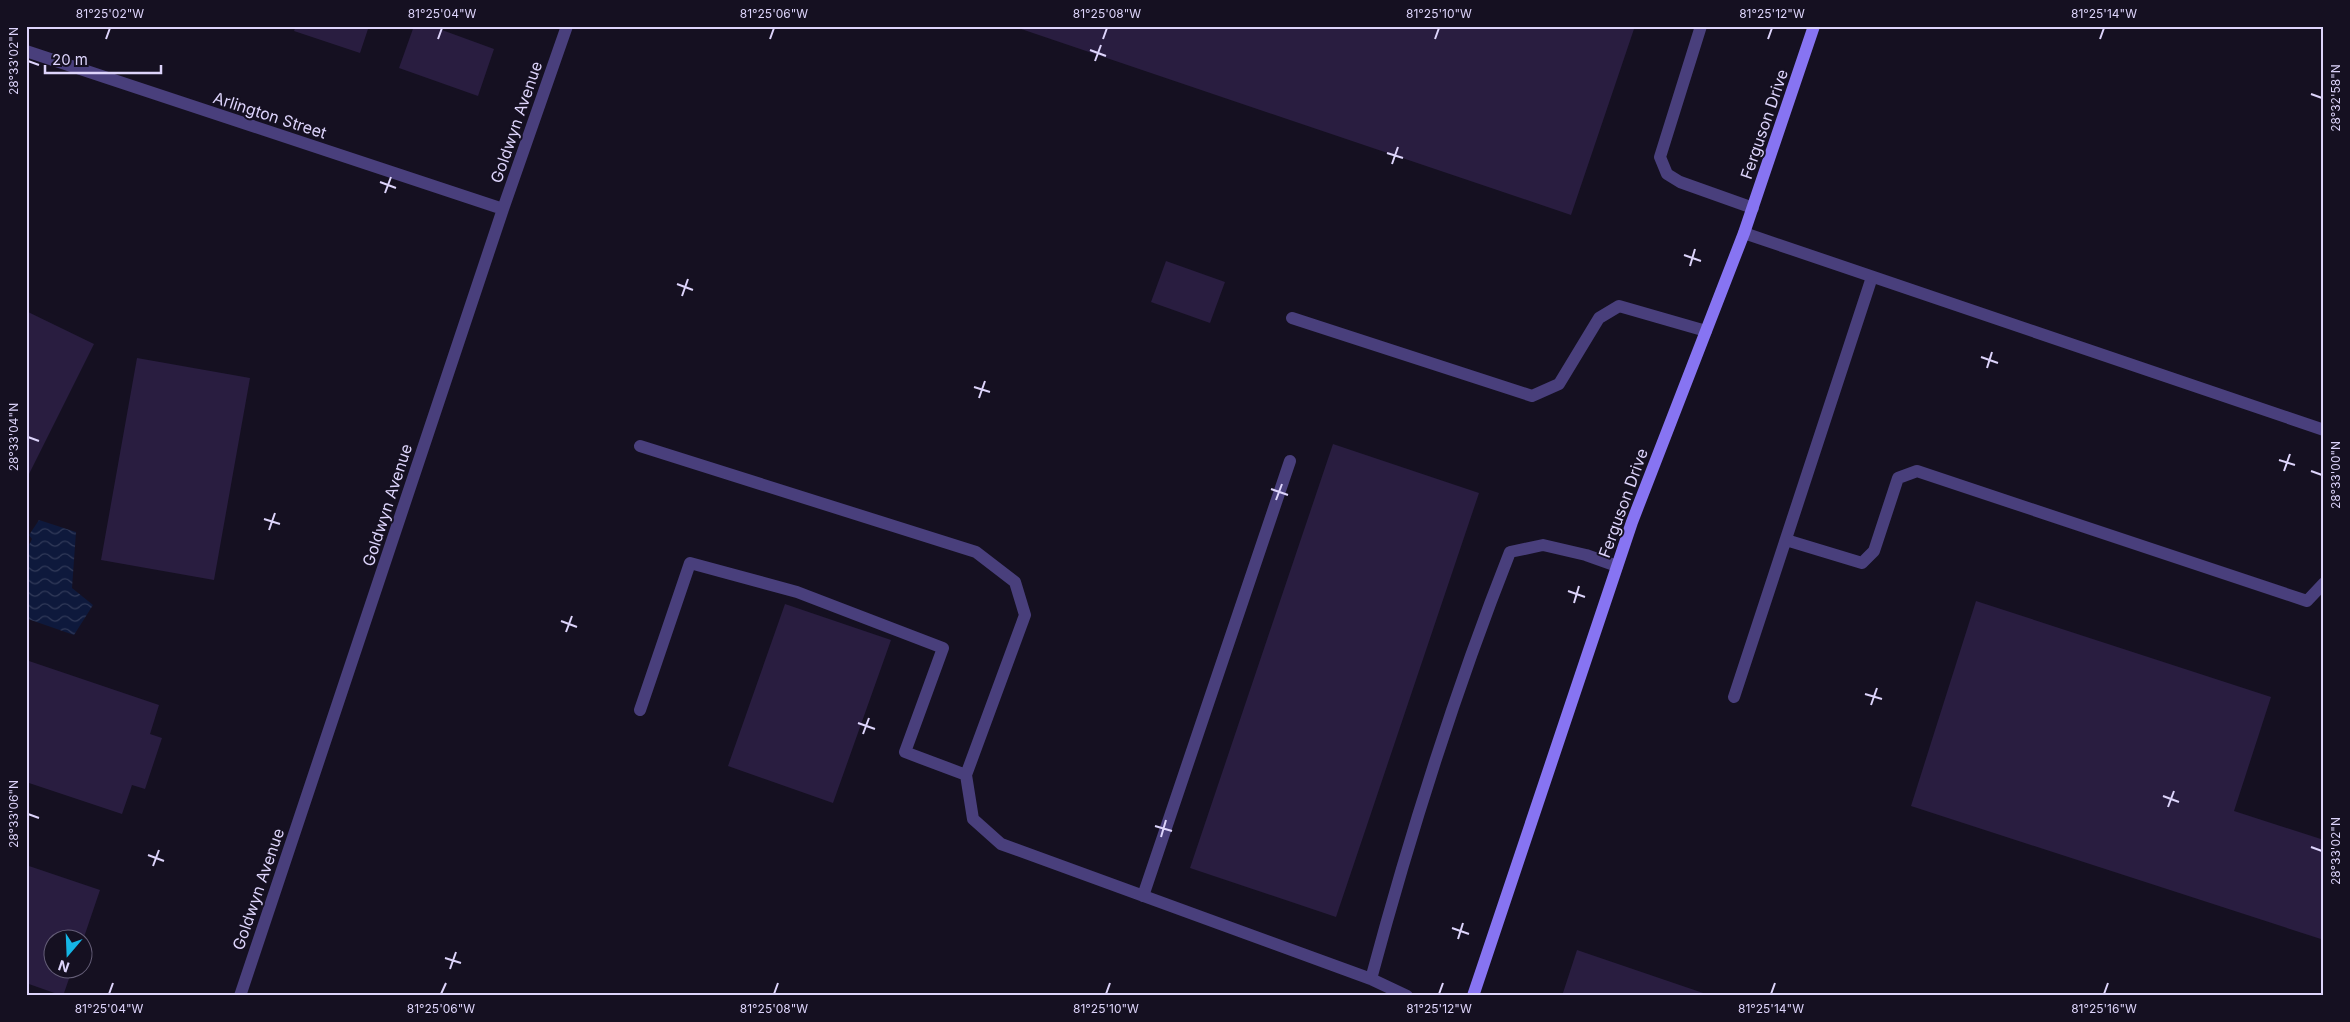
<svg xmlns="http://www.w3.org/2000/svg" width="2350" height="1022" viewBox="0 0 2350 1022" font-family="Inter,sans-serif">
<defs>
<pattern id="water-waves" width="16" height="10" patternUnits="userSpaceOnUse" patternTransform="scale(1.25)"><rect width="16" height="10" fill="#0e193c"/><path d="M0 5q4-4 8 0t8 0" fill="none" stroke="#313a59"/></pattern>
</defs>
<rect width="100%" height="100%" fill="#151021"/>
<path fill="url(#water-waves)" d="M 39,520 L 76,532 L 72,588 L 93,605 L 74,635 L 28,619 L 26,615 L 26,551 L 32,539 L 29,535 Z"/>
<path fill="#291d40" d="M 296,26 L 369,26 L 360,53 L 294,31 Z
M 414,26 L 431,26 L 494,49 L 478,96 L 399,68 Z
M 1012,26 L 1635,26 L 1571,215 Z
M 1166,261 L 1225,282 L 1210,323 L 1151,302 Z
M 26,311 L 94,344 L 26,480 Z
M 137,358 L 250,378 L 214,580 L 101,560 Z
M 1333,444 L 1479,493 L 1336,917 L 1190,868 Z
M 1976,601 L 2271,697 L 2234,811 L 2324,840 L 2324,940 L 1911,806 Z
M 785,604 L 891,640 L 833,803 L 728,766 Z
M 26,660 L 159,705 L 150,734 L 162,738 L 145,789 L 132,785 L 122,814 L 26,782 Z
M 26,865 L 100,890 L 83,940 L 52,940 L 52,970 L 72,970 L 63,996 L 26,983 Z
M 1577,950 L 1709,995 L 1709,996 L 1562,996 Z"/>
<g fill="none" stroke-linecap="round" stroke-linejoin="round">
<path stroke="#493f7c" stroke-width="12" d="M 1701,26 L 1660,157 L 1667,174 L 1680,182 L 1753,208
M 1292,318 L 1532,396 L 1559,384 L 1599,318 L 1619,306 L 1706,331
M 640,446 L 976,552 L 1015,582 L 1025,615 L 966,775 L 973,819 L 1001,844 L 1371,979
M 1786,540 L 1862,563 L 1874,551 L 1898,478 L 1917,471 L 2307,601 L 2324,583
M 1734,697 L 1872,277
M 640,710 L 690,563 L 797,592 L 943,648 L 905,752 L 966,775
M 1143,896 L 1290,461
M 1407,996 L 1371,979 C 1410,834 1455,691 1510,552 L 1543,545 L 1586,555 L 1617,566"/>
<path stroke="#493f7c" stroke-width="12" d="M 26,51 L 503,209
M 1744,233 L 2324,430
M 240,996 L 503,209 L 567,26"/>
<path stroke="#8774f2" stroke-width="12" d="M 1473,996 L 1632,522 L 1744,233 L 1814,26"/>
</g>
<path fill="none" stroke="#ddd4fb" stroke-width="2" d="M 106,39 L 110,28M 438,39 L 442,28M 770,39 L 774,28M 1103,39 L 1107,28M 1435,39 L 1439,28M 1768,39 L 1772,28M 2100,39 L 2104,28M 1090,50 L 1106,56M 28,61 L 39,65M 1095,61 L 1101,45M 2311,94 L 2322,98M 1387,153 L 1403,158M 1392,164 L 1398,147M 380,182 L 396,188M 385,193 L 391,177M 1684,255 L 1701,261M 1690,266 L 1695,249M 677,284 L 693,290M 682,296 L 688,279M 1981,357 L 1998,363M 1987,368 L 1992,352M 974,387 L 990,392M 979,398 L 985,381M 28,437 L 39,441M 2279,460 L 2295,465M 2284,471 L 2290,454M 2311,471 L 2322,475M 1271,489 L 1288,495M 1276,500 L 1282,484M 264,519 L 280,524M 269,530 L 275,513M 1568,591 L 1585,597M 1574,603 L 1579,586M 561,621 L 577,627M 566,632 L 572,616M 1865,694 L 1882,699M 1871,705 L 1877,688M 858,723 L 875,729M 863,734 L 869,718M 2163,796 L 2179,802M 2168,807 L 2174,791M 28,814 L 39,818M 1155,826 L 1172,831M 1161,837 L 1166,820M 2311,847 L 2322,851M 148,855 L 164,861M 153,866 L 159,850M 1452,928 L 1469,934M 1458,939 L 1463,923M 445,958 L 461,963M 450,969 L 456,952M 109,994 L 113,983M 441,994 L 446,983M 774,994 L 778,983M 1106,994 L 1110,983M 1439,994 L 1443,983M 1771,994 L 1775,983M 2104,994 L 2108,983"/>
<g text-anchor="middle" dominant-baseline="central" stroke-width="4" stroke-linejoin="round" paint-order="stroke">
<g font-size="16" fill="#ddd4fb" stroke="#151021">
<text transform="translate(270 115) rotate(18)">Arlington Street</text>
<text transform="translate(516 122) rotate(-71)">Goldwyn Avenue</text>
<text transform="translate(1764 124) rotate(-71)">Ferguson Drive</text>
<text transform="translate(1623 503) rotate(-70)">Ferguson Drive</text>
<text transform="translate(387 505) rotate(-72)">Goldwyn Avenue</text>
<text transform="translate(258 889) rotate(-71)">Goldwyn Avenue</text>
</g>
</g>
<rect width="2350" height="1022" fill="none" stroke="#151021" stroke-width="55"/>
<g transform="translate(68 954) rotate(199)"><circle r="24" fill="#151021" stroke="#655e78"/>
<path d="M0-4L9 19L0 12L-9 19Z" fill="#15b6e6"/>
<text y="-8" font-size="14" font-weight="bold" text-anchor="middle" fill="#ddd4fb">N</text>
</g>
<path d="M45 65v8h116v-8" fill="none" stroke="#ddd4fb" stroke-width="2.5"/>
<text x="52" y="65" font-size="15" fill="#ddd4fb" stroke="#151021" stroke-width="4" paint-order="stroke">20 m</text>
<rect x="28" y="28" width="2294" height="966" fill="none" stroke="#ddd4fb" stroke-width="2"/>
<g font-size="12" text-anchor="middle" fill="#ddd4fb">
<text x="110" y="18">81°25'02"W</text>
<text x="442" y="18">81°25'04"W</text>
<text x="774" y="18">81°25'06"W</text>
<text x="1107" y="18">81°25'08"W</text>
<text x="1439" y="18">81°25'10"W</text>
<text x="1772" y="18">81°25'12"W</text>
<text x="2104" y="18">81°25'14"W</text>
<text transform="translate(14 61) rotate(-90)" y="4">28°33'02"N</text>
<text transform="translate(2336 98) rotate(-90)" y="4">28°32'58"N</text>
<text transform="translate(14 437) rotate(-90)" y="4">28°33'04"N</text>
<text transform="translate(2336 475) rotate(-90)" y="4">28°33'00"N</text>
<text transform="translate(14 814) rotate(-90)" y="4">28°33'06"N</text>
<text transform="translate(2336 851) rotate(-90)" y="4">28°33'02"N</text>
<text x="109" y="1013">81°25'04"W</text>
<text x="441" y="1013">81°25'06"W</text>
<text x="774" y="1013">81°25'08"W</text>
<text x="1106" y="1013">81°25'10"W</text>
<text x="1439" y="1013">81°25'12"W</text>
<text x="1771" y="1013">81°25'14"W</text>
<text x="2104" y="1013">81°25'16"W</text>
</g>
</svg>
